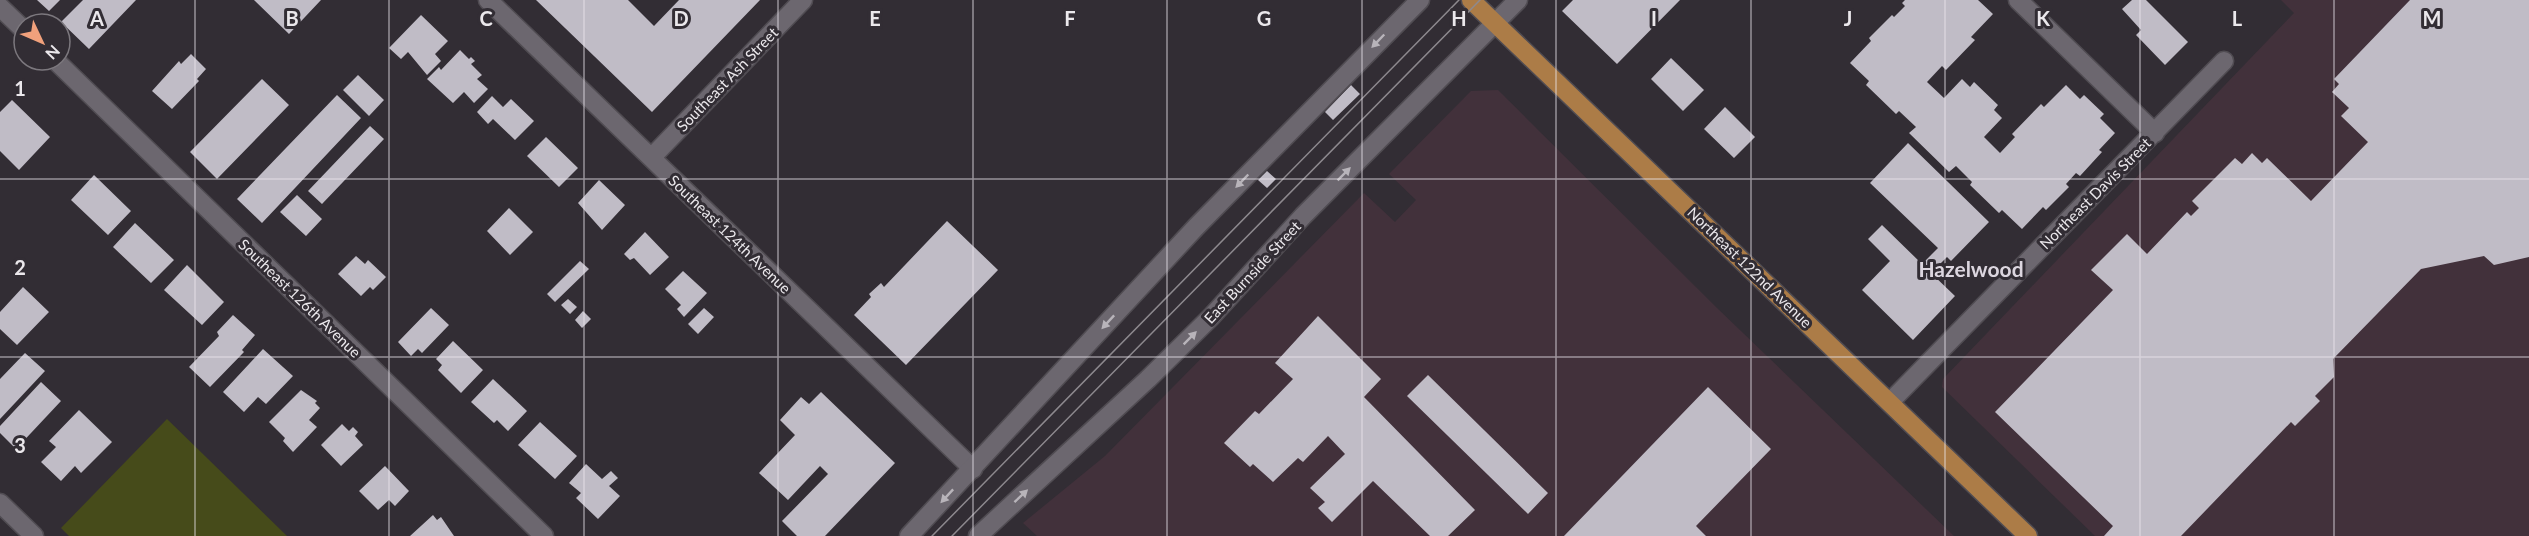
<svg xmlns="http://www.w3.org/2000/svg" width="2529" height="536" viewBox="0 0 2529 536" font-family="Lato,sans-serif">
<rect width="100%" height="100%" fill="#322d34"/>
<path fill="#42313b" d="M 2281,0 L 2529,0 L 2529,536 L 2095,536 L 1942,387 L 1943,379 L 2294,13 Z
M 1498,90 L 1717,308 L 1954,536 L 1037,536 L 1023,523 L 1105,456 L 1364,193 L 1395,222 L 1416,200 L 1389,174 L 1471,91 Z"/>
<path fill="#464b1a" d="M 167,419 L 287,536 L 69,536 L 61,528 Z"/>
<path fill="#c0bcc6" d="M 37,0 L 60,0 L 49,11 Z
M 83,0 L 136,0 L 89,49 L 61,22 Z
M 254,0 L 321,0 L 289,34 Z
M 536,0 L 628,0 L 654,26 L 679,0 L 760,0 L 652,112 Z
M 1573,0 L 1680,0 L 1617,64 L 1562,11 Z
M 1905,0 L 1978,0 L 1993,14 L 1971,37 L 1975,40 L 1946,70 L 1942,66 L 1927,82 L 1944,98 L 1962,79 L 1970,87 L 1974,82 L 1998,105 L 1994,110 L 2002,118 L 1984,137 L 2000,153 L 2015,137 L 2012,134 L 2041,104 L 2044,107 L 2066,85 L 2080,99 L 2084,95 L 2104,114 L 2100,118 L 2115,133 L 2099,150 L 2102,152 L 2080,176 L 2076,173 L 2066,184 L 2069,187 L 2046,210 L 2043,207 L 2022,229 L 2002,210 L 1999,213 L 1970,185 L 1972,182 L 1956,166 L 1949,172 L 1909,133 L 1916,127 L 1899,111 L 1896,114 L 1866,85 L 1869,81 L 1850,63 L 1871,41 L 1869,38 L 1892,15 L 1894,17 L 1905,6 L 1902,3 Z
M 2132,0 L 2146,0 L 2188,42 L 2165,65 L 2136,35 L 2141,30 L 2122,9 Z
M 2410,0 L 2529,0 L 2529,257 L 2494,265 L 2484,256 L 2421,269 L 2333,359 L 2334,377 L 2315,396 L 2320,401 L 2295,426 L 2291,422 L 2181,536 L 2104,536 L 2113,526 L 1995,412 L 2113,290 L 2091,270 L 2127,234 L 2147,254 L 2187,212 L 2191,216 L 2199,208 L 2192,201 L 2235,158 L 2242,164 L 2252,153 L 2262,163 L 2267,158 L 2311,201 L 2368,142 L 2341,116 L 2349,108 L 2332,92 L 2339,84 L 2334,79 Z
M 421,15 L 448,41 L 435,54 L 441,61 L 427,75 L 408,52 L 401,59 L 389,48 Z
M 460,50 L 469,59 L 471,57 L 475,61 L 471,64 L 482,75 L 477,79 L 488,89 L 474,103 L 464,92 L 453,103 L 427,79 L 439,67 L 441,70 Z
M 191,54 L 206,69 L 197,79 L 199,81 L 172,109 L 152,91 L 179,61 L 181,64 Z
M 1671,58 L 1704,90 L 1683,111 L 1651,79 Z
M 358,75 L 384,100 L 369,116 L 343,90 Z
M 262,79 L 289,105 L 217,179 L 190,152 Z
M 1351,85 L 1360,94 L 1333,120 L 1325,112 Z
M 337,95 L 361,118 L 262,223 L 237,199 Z
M 492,96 L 503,107 L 511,99 L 534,121 L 515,140 L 493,119 L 488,124 L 477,112 Z
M 12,100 L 50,137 L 19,170 L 0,151 L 0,112 Z
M 1725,107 L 1755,137 L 1734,158 L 1704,129 Z
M 370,126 L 384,139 L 322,204 L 308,191 Z
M 546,137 L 578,168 L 559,187 L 527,156 Z
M 1908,143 L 1989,222 L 1951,261 L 1947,257 L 1931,273 L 1955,296 L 1913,340 L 1862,290 L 1890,261 L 1868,239 L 1882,225 L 1922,264 L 1938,248 L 1870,183 Z
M 1267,171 L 1276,179 L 1267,188 L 1258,180 Z
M 94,175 L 131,211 L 108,235 L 71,200 Z
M 599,180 L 625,205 L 602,230 L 578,203 Z
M 297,195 L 322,219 L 306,236 L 280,212 Z
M 509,208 L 533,232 L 510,255 L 487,231 Z
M 947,221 L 998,270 L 906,365 L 854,315 L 871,297 L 869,294 L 881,283 L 884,287 Z
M 135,223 L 174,260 L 151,283 L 113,247 Z
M 645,232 L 669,257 L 650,275 L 634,258 L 630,260 L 624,254 Z
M 356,256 L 365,264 L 368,260 L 386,277 L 373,290 L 370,287 L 361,296 L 338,274 Z
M 580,261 L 589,269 L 555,302 L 547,294 Z
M 187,265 L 224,302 L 202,325 L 164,290 Z
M 683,271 L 707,293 L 684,317 L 677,309 L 681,305 L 665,289 Z
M 23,287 L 49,312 L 17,345 L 0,329 L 0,312 Z
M 568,299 L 577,307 L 570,314 L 561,305 Z
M 431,308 L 449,325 L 422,353 L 418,349 L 411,356 L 398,342 Z
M 704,308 L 714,317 L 698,334 L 688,324 Z
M 583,311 L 591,319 L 582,328 L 575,320 Z
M 233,315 L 255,335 L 242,350 L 244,352 L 210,387 L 189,367 L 219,336 L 217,332 Z
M 1318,316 L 1381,379 L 1364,397 L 1475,510 L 1448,536 L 1430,536 L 1373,481 L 1332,522 L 1318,508 L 1325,502 L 1310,488 L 1345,454 L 1328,436 L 1303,462 L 1298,458 L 1273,482 L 1253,464 L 1250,467 L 1224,443 L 1255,411 L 1259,414 L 1293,379 L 1275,363 Z
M 453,341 L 483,370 L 461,393 L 438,370 L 442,365 L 436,359 Z
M 263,349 L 293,376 L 266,404 L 258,397 L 244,412 L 223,392 Z
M 25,353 L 45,371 L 0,419 L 0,379 Z
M 1428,375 L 1548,493 L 1528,514 L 1407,396 Z
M 493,379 L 527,411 L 508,431 L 497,420 L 494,423 L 471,402 Z
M 41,382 L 61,401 L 16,449 L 0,433 L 0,426 Z
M 1708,387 L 1771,449 L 1696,526 L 1706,536 L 1564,536 Z
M 301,390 L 317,401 L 315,403 L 320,408 L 309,420 L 317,427 L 293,452 L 283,441 L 285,438 L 269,422 Z
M 821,392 L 895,463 L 825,536 L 797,536 L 782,521 L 828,474 L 820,466 L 788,500 L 759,473 L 795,435 L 780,420 L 801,397 L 809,404 Z
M 79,410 L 112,442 L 81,473 L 75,466 L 61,481 L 41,462 L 56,447 L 49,441 Z
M 540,422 L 577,456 L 555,479 L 518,445 Z
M 342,424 L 349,431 L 353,427 L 358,432 L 355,436 L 363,445 L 341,466 L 321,445 Z
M 586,464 L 602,479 L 611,471 L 618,478 L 609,486 L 620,496 L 598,519 L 576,498 L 581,493 L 569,483 Z
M 385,466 L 409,491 L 395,506 L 389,500 L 378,510 L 359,491 Z
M 433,515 L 437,520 L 441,517 L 454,536 L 410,536 Z"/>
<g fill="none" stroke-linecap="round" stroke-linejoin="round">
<g stroke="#504c52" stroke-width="21">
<path id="minor" d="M 488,0 L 973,469
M 2018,0 L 2155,133
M 0,7 L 24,30
M 55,60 L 544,536
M 652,157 L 803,0
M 1890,402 L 2224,61
M 0,503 L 34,536"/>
</g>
<g stroke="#504c52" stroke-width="21">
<path id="tertiary" d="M 909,536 L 1196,227 L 1420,0
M 978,536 L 1148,379 L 1211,317 L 1303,216 L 1518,0"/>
</g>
<g stroke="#504c52" stroke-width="21">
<path id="primary" d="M 1471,0 L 2028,536"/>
</g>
<use href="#minor" stroke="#6c676f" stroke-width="18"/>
<use href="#tertiary" stroke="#6c676f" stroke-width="18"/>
<use href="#primary" stroke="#ac7c47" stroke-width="18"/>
<path stroke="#8d898e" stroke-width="1.5" d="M 932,536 L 1459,0
M 952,536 L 1480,0"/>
</g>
<defs><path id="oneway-solid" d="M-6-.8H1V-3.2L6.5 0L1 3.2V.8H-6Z" transform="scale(1.5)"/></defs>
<g fill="#b8b4ba">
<use href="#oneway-solid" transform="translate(1378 41) rotate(134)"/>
<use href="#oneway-solid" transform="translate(1344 174) rotate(-45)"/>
<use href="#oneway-solid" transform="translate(1242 181) rotate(134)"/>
<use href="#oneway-solid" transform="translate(1108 322) rotate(133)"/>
<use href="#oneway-solid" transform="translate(1190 338) rotate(-45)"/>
<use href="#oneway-solid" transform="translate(947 496) rotate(133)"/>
<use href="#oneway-solid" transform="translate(1021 496) rotate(-43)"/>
</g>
<path fill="none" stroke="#ebe8ec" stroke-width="1.5" stroke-opacity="0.55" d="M 195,0 L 195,536M 389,0 L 389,536M 584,0 L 584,536M 778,0 L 778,536M 973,0 L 973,536M 1167,0 L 1167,536M 1362,0 L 1362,536M 1556,0 L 1556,536M 1751,0 L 1751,536M 1945,0 L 1945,536M 2140,0 L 2140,536M 2334,0 L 2334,536M 0,179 L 2529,179M 0,357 L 2529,357"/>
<g text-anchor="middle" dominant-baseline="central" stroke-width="6" stroke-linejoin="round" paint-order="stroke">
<g font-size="15" fill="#ebe8ec" stroke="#322d34">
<text transform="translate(727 79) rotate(-46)">Southeast Ash Street</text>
<text transform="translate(2095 193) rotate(-45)">Northeast Davis Street</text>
<text transform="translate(730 234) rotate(44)">Southeast 124th Avenue</text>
<text transform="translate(1750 267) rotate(44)">Northeast 122nd Avenue</text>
<text transform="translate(1252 272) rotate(-47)">East Burnside Street</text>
<text transform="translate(300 298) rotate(44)">Southeast 126th Avenue</text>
</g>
<g font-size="21" font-weight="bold" fill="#dcd6df" stroke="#322d34">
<text x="1971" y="268">Hazelwood</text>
</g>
</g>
<g font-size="20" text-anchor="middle" font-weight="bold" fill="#ebe8ec" stroke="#322d34" stroke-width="6" stroke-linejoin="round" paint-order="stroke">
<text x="97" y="26">A</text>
<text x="292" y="26">B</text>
<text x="486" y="26">C</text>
<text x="681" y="26">D</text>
<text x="875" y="26">E</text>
<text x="1070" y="26">F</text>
<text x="1264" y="26">G</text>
<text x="1459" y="26">H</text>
<text x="1654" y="26">I</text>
<text x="1848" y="26">J</text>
<text x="2043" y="26">K</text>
<text x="2237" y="26">L</text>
<text x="2432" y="26">M</text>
<text x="20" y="96">1</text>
<text x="20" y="275">2</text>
<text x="20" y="453">3</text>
</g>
<g transform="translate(42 42) rotate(134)"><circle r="28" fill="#322d34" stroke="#7c787e" stroke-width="1.5"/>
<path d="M0-4.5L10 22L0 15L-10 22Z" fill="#f1a17c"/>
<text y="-9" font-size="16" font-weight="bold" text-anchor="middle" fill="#ebe8ec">N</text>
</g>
</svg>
